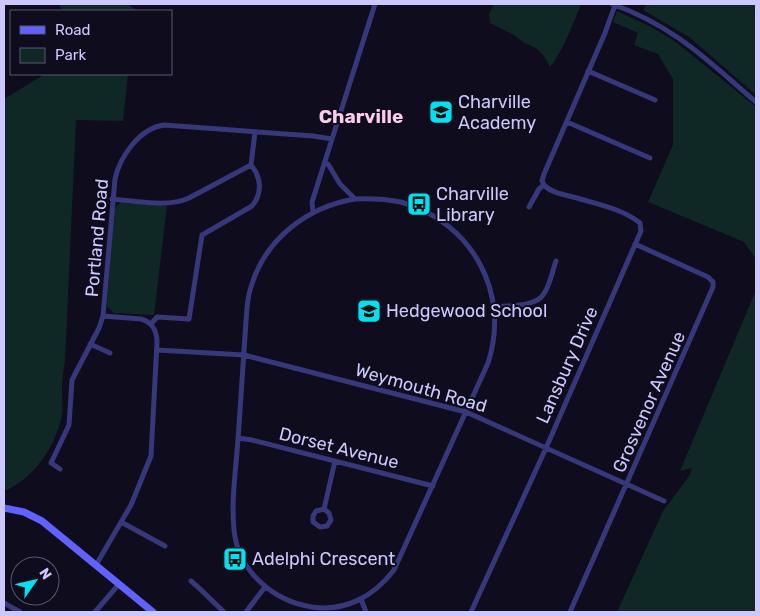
<svg xmlns="http://www.w3.org/2000/svg" width="760" height="616" viewBox="0 0 760 616" font-family="Rubik,sans-serif">
<rect width="100%" height="100%" fill="#0e0c1d"/>
<path fill="#0f2725" d="M 59,4 L 128,4 L 137,11 L 62,11 Z
M 494,4 L 581,4 C 575,20 561,55 550,67 L 544,56 L 536,48 L 524,43 L 514,35 L 490,23 L 489,14 Z
M 647,4 L 756,4 L 756,95 L 689,37 L 643,10 Z
M 617,11 L 653,28 L 676,42 L 756,107 L 756,259 L 744,242 L 648,202 L 673,145 L 673,79 L 658,54 L 634,45 L 638,33 L 613,22 Z
M 45,74 L 128,74 L 123,121 L 76,120 L 65,361 C 64,369 62,379 62,387 C 62,396 63,406 62,414 C 57,445 33,480 4,491 L 4,99 Z
M 120,203 L 167,206 L 154,315 L 114,313 L 107,306 L 113,209 Z
M 756,290 L 756,612 L 617,612 L 663,511 L 689,476 L 692,468 L 680,471 Z"/>
<g fill="none" stroke-linecap="round" stroke-linejoin="round">
<path stroke="#37377b" stroke-width="5" d="M 612,4 C 674,26 707,60 756,102
M 588,71 L 655,100
M 567,122 L 650,158
M 325,163 L 328,164 L 340,184 L 355,199
M 112,199 C 137,201 167,208 189,198 L 251,165
M 355,199 C 371,198 386,199 401,202 C 472,222 511,293 488,363 L 394,570 C 374,596 346,612 312,607 C 273,601 238,571 234,530 C 231,500 236,469 238,439 C 241,400 243,361 246,321 C 247,310 247,298 251,287 C 265,239 307,207 355,199 Z
M 529,207 L 539,189 L 544,185 L 542,181 L 544,174 L 605,33 L 615,5
M 313,213 L 312,202 L 375,4
M 495,307 C 508,305 535,307 543,295 C 550,286 552,272 556,261
M 151,324 L 157,317 L 189,319 L 202,235 L 252,206 C 263,193 261,177 251,165 L 255,132
M 90,344 L 110,353
M 157,350 L 244,355 L 466,412 L 664,501
M 238,438 L 252,440 L 433,486
M 60,469 L 51,463 L 69,425 L 72,380 L 99,328 L 103,316 L 115,179 C 120,156 140,128 164,125 L 313,136 L 332,139
M 324,509 L 316,511 L 313,516 L 313,522 L 320,527 L 327,526 L 331,520 L 329,513 L 324,509 L 335,461
M 121,522 L 165,546
M 96,565 L 131,505 L 151,456 L 157,342 C 157,331 152,322 141,319 L 103,316
M 191,581 C 203,591 213,602 224,612
M 361,599 L 366,612
M 4,603 L 20,612
M 95,612 L 119,584
M 246,612 L 265,587
M 471,612 L 546,448 L 641,231 L 640,223 C 623,209 597,204 577,198 C 566,195 551,193 544,185
M 570,612 L 713,287 L 713,282 L 708,277 L 635,244"/>
<path stroke="#6062fd" stroke-width="7" d="M 4,508 L 24,512 L 42,521 L 153,612"/>
</g>
<defs>
<g id="school-square" transform="scale(1.25)"><rect x="-9" y="-9" width="18" height="18" rx="4" fill="#03e0ef" stroke="#0e0c1d"/><path d="M0-5L7-2L0 1L-7-2ZM-4 1L0 2.5L4 1V4Q0 6-4 4Z" fill="#111"/></g>
<g id="bus-square" transform="scale(1.25)"><rect x="-9" y="-9" width="18" height="18" rx="4" fill="#03e0ef" stroke="#0e0c1d"/><path d="M-5-6H5V4H4V6H2V4H-2V6H-4V4H-5ZM-3.5-4V0h7V-4ZM-3.5 1.2v1.5H-2V1.2ZM2 1.2v1.5H3.5V1.2Z" fill="#111"/></g>
</defs>
<g fill-rule="evenodd">
<use href="#school-square" x="441" y="112"/>
<use href="#bus-square" x="419" y="204"/>
<use href="#school-square" x="369" y="311"/>
<use href="#bus-square" x="235" y="559"/>
</g>
<g text-anchor="middle" dominant-baseline="central" stroke-width="4" stroke-linejoin="round" paint-order="stroke">
<g font-size="18" fill="#ccc8fe" stroke="#0e0c1d" text-anchor="start">
<text x="458" y="102">Charville<tspan x="458" dy="21">Academy</tspan></text>
<text x="436" y="194">Charville<tspan x="436" dy="21">Library</tspan></text>
<text x="386" y="311">Hedgewood School</text>
<text x="252" y="559">Adelphi Crescent</text>
</g>
<g font-size="18" fill="#ccc8fe" stroke="#0e0c1d">
<text transform="translate(97 238) rotate(-85)">Portland Road</text>
<text transform="translate(567 365) rotate(-66)">Lansbury Drive</text>
<text transform="translate(421 388) rotate(16)">Weymouth Road</text>
<text transform="translate(649 402) rotate(-66)">Grosvenor Avenue</text>
<text transform="translate(339 448) rotate(14)">Dorset Avenue</text>
</g>
<g font-size="19" font-weight="bold" fill="#fecaed" stroke="#0e0c1d">
<text x="361" y="116">Charville</text>
</g>
</g>
<rect width="760" height="616" fill="none" stroke="#ccc8fe" stroke-width="10"/>
<rect x="10" y="10" width="162" height="65" fill="#0e0c1d" stroke="#5a5777"/>
<rect x="20" y="26" width="25" height="8" fill="#6062fd" stroke="#5a5777"/>
<text x="55" y="35" font-size="15" fill="#ccc8fe">Road</text>
<rect x="20" y="48" width="25" height="15" fill="#0f2725" stroke="#5a5777"/>
<text x="55" y="60" font-size="15" fill="#ccc8fe">Park</text>
<g transform="translate(35 581) rotate(56)"><circle r="24" fill="#0e0c1d" stroke="#5a5777"/>
<path d="M0-4L9 19L0 12L-9 19Z" fill="#03e0ef"/>
<text y="-8" font-size="14" font-weight="bold" text-anchor="middle" fill="#ccc8fe">N</text>
</g>
</svg>
